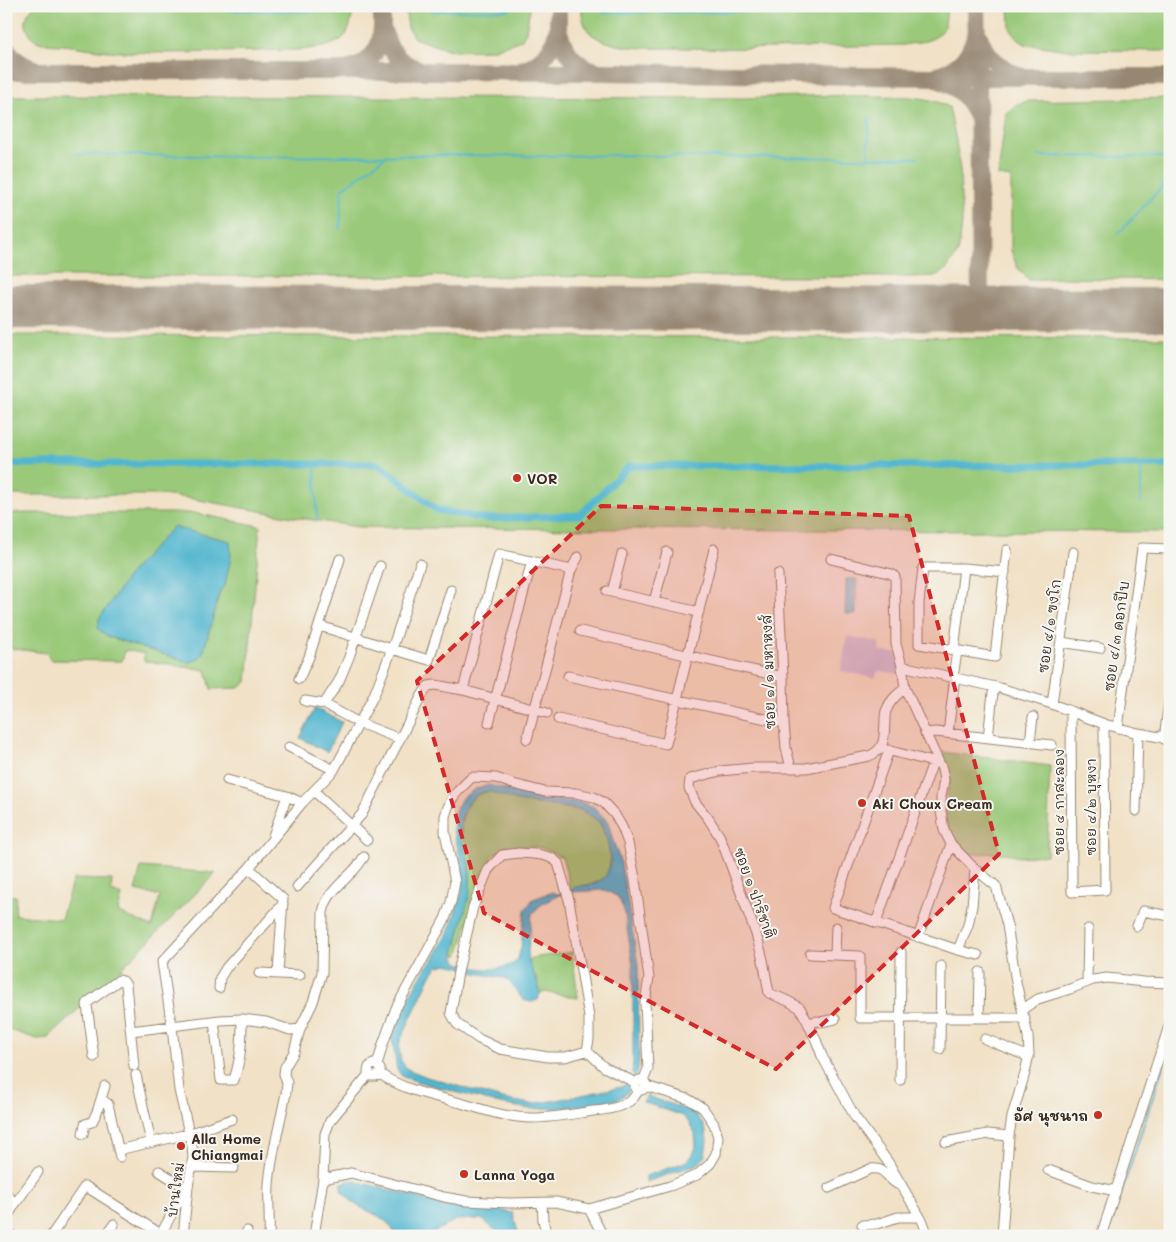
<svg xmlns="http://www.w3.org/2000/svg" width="1176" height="1242" viewBox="0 0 1176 1242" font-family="Mali,'Playpen Sans Thai',sans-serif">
<rect width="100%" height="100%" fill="#f6f6f2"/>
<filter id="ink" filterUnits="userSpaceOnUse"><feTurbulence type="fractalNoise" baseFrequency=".02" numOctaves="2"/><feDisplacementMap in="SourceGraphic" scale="10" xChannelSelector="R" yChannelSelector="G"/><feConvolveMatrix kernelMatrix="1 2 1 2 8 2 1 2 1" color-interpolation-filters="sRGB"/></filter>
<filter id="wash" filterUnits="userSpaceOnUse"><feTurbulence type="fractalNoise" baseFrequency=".0096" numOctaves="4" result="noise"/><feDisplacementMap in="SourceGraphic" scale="20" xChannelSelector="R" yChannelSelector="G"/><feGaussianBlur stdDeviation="1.12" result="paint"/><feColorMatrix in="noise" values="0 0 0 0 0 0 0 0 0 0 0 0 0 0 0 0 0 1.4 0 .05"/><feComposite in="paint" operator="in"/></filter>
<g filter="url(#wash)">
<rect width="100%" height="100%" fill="#f1e1c6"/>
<path fill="#ccbfd4" d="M 847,636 L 879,642 L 880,652 L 897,653 L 901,674 L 878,671 L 875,678 L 841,671 Z"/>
<path fill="#9ac979" stroke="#6a7a4c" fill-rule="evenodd" d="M 34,6 L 353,6 L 353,7 C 352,19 350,35 339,41 C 321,52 279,50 257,51 C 211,52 165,54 120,52 C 103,51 87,48 71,46 C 60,44 47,46 37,41 C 30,38 24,26 26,19 C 27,14 31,10 34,6 Z
M 407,6 L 530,6 L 530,7 L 526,32 L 521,40 L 491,50 L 455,51 L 436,46 L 414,38 L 408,28 L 406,13 Z
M 582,6 L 947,6 L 947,8 C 946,13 946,19 945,24 C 941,42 918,42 904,45 C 831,46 757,50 684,48 C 657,48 618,51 594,36 C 585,31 581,17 582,6 Z
M 1009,6 L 1170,6 L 1170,51 L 1069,50 L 1025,44 L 1016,38 L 1010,28 Z
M 6,96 L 744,98 C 788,96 832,95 876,96 C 900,97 928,95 949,107 L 956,141 L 960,170 L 962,223 L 960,241 L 958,253 L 945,271 L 935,276 L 912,277 L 186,276 L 6,276 Z
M 1170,98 L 1170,280 L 1061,278 L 1029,280 L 1017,267 L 1011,250 L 1011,178 L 998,176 L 1006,113 L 1017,104 L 1028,101 Z
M 6,335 L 1170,338 L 1170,532 L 430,528 L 358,527 L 287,516 L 188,498 L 161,495 L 6,495 Z
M 6,513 L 194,513 L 260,526 L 247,682 L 239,688 L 211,689 L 206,670 L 144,661 L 144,654 L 125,650 L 122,661 L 50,660 L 47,653 L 6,648 ZM 225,585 L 220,591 L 204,650 C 201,658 197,661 188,662 L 109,637 Z
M 942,752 L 1050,766 L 1047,855 L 1018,857 L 1005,853 L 969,854 L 958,844 L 948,829 L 945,812 L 949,781 Z
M 489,791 L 517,801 L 581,810 C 587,814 596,818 600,824 C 607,835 615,864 606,876 C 597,888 580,882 571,891 L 562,857 C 556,855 550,851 544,849 C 533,845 504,846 495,854 C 483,863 464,938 458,956 L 454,953 C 459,937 462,921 465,904 C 467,896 469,889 470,881 C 473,857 454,837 464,813 C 469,799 475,795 489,791 Z
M 141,867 L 216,873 L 122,968 L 48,1038 L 37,1039 L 6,1029 L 6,895 L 16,896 L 15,915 L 61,919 L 73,879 L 112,880 L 111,892 L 122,895 L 118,912 L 152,927 L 160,896 L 135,891 Z
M 572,952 L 578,998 L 545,992 L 540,993 L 537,981 L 529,963 L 532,958 Z"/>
<path fill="#51b6cf" stroke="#467076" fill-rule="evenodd" d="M 173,527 L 230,541 L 231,556 L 225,586 L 220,591 L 204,650 C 201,658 197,661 188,662 L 109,637 L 98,629 L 99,619 L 131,572 Z
M 846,579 L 857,579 L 856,614 L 845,614 Z
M 315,708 L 342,722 L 327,752 L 300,738 Z
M 489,785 L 540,798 L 581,802 L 594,807 L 608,822 L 613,841 L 621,863 L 638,965 L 639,1062 L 637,1075 L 635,1077 L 632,1084 L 634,1087 L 619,1099 L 591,1105 L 559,1108 L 530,1109 L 500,1104 L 426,1084 L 403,1077 L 397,1070 L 392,1038 L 405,1004 L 426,967 L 432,961 L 449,932 L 462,891 L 463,876 L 461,861 L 453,829 L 455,811 L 462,798 L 475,789 ZM 489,791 L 517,801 L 581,810 L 600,822 L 608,842 L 611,862 L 606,876 L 595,884 L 575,887 L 571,891 L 556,894 L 553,892 L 533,899 L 525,910 L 521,948 L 517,961 C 500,973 476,970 457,962 L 454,953 L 470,893 L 470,880 L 468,859 L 462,841 L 460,829 L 462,816 L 467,804 L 477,794 ZM 605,890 L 618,897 L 624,910 L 633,965 L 633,1062 L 632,1073 L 634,1077 L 631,1083 L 628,1083 L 621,1087 L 557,1100 L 531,1104 L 502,1099 L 427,1077 L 407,1069 L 401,1061 L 399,1048 L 400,1041 L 431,975 L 437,967 L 446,964 L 461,967 L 470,972 L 504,978 L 510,982 L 523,1000 L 531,1002 L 538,1000 L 540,993 L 537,981 L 529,963 L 528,951 L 532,914 L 541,905 L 556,896 L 571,892 Z
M 647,1096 L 694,1112 L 703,1124 L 706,1132 L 707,1141 L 705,1156 L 698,1164 L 646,1182 L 646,1176 L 685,1162 L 692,1156 L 696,1147 L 695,1133 L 689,1123 L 683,1116 L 643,1102 Z
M 351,1180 L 456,1207 L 494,1209 L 513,1213 L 518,1232 L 518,1236 L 502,1236 L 482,1219 L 456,1220 L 427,1236 L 396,1236 C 387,1215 372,1215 355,1204 C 350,1200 345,1195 341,1190 L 342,1183 Z"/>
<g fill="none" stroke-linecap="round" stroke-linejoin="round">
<path stroke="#51b6cf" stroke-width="2" d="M 92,8 L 334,12
M 432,11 L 510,10
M 603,13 L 919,10
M 76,154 L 259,157 L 443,155 L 545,156 L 627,155 L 704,157 L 918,158
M 1039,156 L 1170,157
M 868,157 L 869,117
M 340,229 L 342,189 L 386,156
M 1118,234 L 1170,178
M 315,464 L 317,521
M 1141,502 L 1141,465
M 1107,1236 L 1170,1045"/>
<path stroke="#51b6cf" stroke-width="7" d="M 6,464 L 378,464 L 437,510 L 486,519 L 580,515 L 629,466 L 1170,465"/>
<path stroke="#968672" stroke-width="18" d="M 382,6 L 382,28 L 389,46 L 399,59 L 410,66 L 418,69
M 976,6 L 978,77 L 980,310
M 558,27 C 562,48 574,65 595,71
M 978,35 C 989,59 997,65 1020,77
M 6,48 C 12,58 23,66 34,69
M 349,69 C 362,67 374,57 379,44 C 381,40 381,33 382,28
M 520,70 C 541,66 555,47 558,27 C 558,20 558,13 558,6
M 6,71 L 423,71 L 602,72 L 931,77 L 1170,77
M 938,75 C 959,68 968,59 975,37
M 937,79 C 960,87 968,97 978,118"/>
<path stroke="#968672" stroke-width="44" d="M 6,307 L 1170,310"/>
</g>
</g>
<g filter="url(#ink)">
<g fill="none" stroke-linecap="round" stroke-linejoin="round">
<g stroke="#968672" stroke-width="11">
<path id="minor" d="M 831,559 L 892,574 L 895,577 L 896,644 L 902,666 L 905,688 L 942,769 L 944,780 L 941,797 L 941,811 L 944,830 L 951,844 L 975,869 L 996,886 L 1007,925 L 1016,982 L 1028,1036 L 1029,1054 L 1025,1073 L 1012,1117 L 1009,1136 L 1002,1236
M 1005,572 L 964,568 L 923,568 L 919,603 L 919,644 L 995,657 L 1007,550
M 778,574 L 783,677 L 784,723 L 786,748 L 791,768
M 607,591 L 699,612
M 612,592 L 622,554
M 654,602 L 667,552
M 320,626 L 392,649 L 429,660 L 451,590
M 580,631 L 783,677
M 1061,642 L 1100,648
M 954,650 L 964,568
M 902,666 L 1000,688 L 1052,704 L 1104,724 L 1138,733 L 1170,739
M 568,676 L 784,723
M 953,677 L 957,651
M 299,679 L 309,657 L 340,559
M 905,688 C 898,694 890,700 887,709 C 885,712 885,716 885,720 C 884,737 886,749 869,756 L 806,768 L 753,768 L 720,771 L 690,779 L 689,788 L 695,802 L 708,818 L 720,837 L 731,866 L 756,934 L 763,960 L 769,993 L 788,1001 L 800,1008 L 806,1019 L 816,1040 L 822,1056 L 855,1117 L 888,1162 L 923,1222 L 928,1236
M 463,690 L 499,554 L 571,570
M 305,701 L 324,704 L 359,723 L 400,739
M 324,704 L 339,681 L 349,657 L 380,566
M 1052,704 L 1073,552
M 1071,712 L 1072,892 L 1105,890 L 1104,724
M 558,719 L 666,744 L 714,549
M 489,723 L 532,561
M 1118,728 L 1142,548 L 1170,549
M 925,733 L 936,732 L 1052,745
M 948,733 L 954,684
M 988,738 L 993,693
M 527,739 L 571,570 L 578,557
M 1164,739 L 1170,693
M 1030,742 L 1033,717
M 289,747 L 334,770
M 883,749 L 933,762 L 938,760
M 889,750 L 833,908 L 958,950 L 978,955
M 227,780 L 287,796 L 302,803
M 314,791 L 367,840
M 1136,811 L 1138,733
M 273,836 L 287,796
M 519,853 C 531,854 549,853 558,863 L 569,900 L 589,1017 L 589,1039 L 587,1051 L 565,1057 L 548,1057 L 500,1049 L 479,1039 L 457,1024 L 451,1013 L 458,972 L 473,907 L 488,870 L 502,855 Z
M 249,868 L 283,899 L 278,973
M 297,887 L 362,814 L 421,697 L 428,686 L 435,685 L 463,690 L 547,713
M 876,923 L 933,762
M 1137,926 L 1143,911 L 1170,916
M 918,937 L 951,844
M 958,950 L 968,925 L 972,906 L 975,869
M 810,954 L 860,956 L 860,1018 L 1025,1018
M 835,955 L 836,927
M 259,973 L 300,975
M 1087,982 L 1088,929
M 219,988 L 220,978 L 226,968 L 283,904
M 1023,1009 L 1038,999 L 1070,989 L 1093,980 L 1107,978 L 1144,982 L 1170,983
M 979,1018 L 980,972
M 214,1021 L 221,1080 L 234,1080 C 241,1057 242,1043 242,1019
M 808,1023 L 818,1021 L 821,1022 L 835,1019
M 131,1031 L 220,1020 L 242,1019 L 266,1022 L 290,1030 L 300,1029
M 985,1039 L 1029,1057
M 940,1049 L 941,966
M 587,1051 L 604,1067 L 636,1083
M 94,1057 L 87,1005 L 88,1002 L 119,980 L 123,981 L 126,985 L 134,1066
M 377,1065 L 373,1064 L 369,1067 L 368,1072 L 371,1076 L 376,1076 L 380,1074 L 380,1069 L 377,1065 L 383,1044 L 396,1008 L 445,919 L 451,902 L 455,882 L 445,832 L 445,816 L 448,807 L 452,799 L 458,791 L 472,777 L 496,778 L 513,784 L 545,792 L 576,793 L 594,797 L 604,803 L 615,815 L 622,827 L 628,843 L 634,873 L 649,978 L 645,1002 L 648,1069 L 643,1081 L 646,1084 L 645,1088 L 642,1090 L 638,1090 L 635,1087 L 636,1083 L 639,1080 L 643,1081
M 380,1074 C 403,1090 434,1096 461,1103 C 484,1110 508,1118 532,1118 C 552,1118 573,1114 593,1111 C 607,1110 633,1107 638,1090
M 136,1075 L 151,1142
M 900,1080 L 901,952
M 101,1099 L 108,1104 L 120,1157
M 83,1134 L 85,1124 L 92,1122 L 97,1112 L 105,1086
M 946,1142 L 988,1134 L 1009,1136
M 118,1150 L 188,1134 L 232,1119
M 192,1167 L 234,1168
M 1048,1170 L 1092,1186 L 1116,1191
M 159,1171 L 183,1186 L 183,1193 L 161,1234
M 323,1179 L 351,1173 L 444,1197 L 466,1201 L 509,1203 L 556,1202 L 589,1209 L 670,1186 L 697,1175 L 710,1164 L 716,1154 L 718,1137 L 714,1124 L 703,1108 L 688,1099 L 646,1086
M 829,1188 L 870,1169 C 888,1167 885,1179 899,1185
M 6,1193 L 15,1204
M 542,1203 L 543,1220 L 547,1236
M 589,1209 L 603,1236
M 6,1219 L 15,1204 L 38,1172
M 862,1225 L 877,1224 L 898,1217 L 920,1217
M 6,1232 L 13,1236
M 51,1236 L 85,1186 L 164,1236
M 106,1236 L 114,1224
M 183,1236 L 188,1187 L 193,1157 L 192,1146 L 179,1090 L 172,1027 L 162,962 L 249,868 L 302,803 L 334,770 L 374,695 L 392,649 L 420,564
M 246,1236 L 247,1231
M 269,1236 C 270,1219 268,1202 269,1185 C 271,1155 280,1124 286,1093 L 287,1083 L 284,1074 L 285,1067 L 294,1052 L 300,1029 L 313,1002 L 322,973 L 323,912 C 327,893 342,883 354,870 C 358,866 361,861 364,857
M 314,1236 L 323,1179 L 325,1134 L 330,1121 L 369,1074
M 1101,1236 L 1170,1023"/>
</g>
<use href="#minor" stroke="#fff" stroke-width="9"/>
</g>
</g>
<path fill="#d62828" fill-opacity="0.2" stroke="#d62828" stroke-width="4" stroke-dasharray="10 6" stroke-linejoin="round" d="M 601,506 L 909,516 L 999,854 L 776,1069 L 484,913 L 417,681 Z"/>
<g fill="#c8321e" stroke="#f6f6f2" stroke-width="2">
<circle cx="517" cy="478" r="5"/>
<circle cx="862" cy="803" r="5"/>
<circle cx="1098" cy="1115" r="5"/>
<circle cx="181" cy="1146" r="5"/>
<circle cx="464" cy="1174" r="5"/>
</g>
<g text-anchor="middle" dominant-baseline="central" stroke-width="4" stroke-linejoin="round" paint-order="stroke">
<g font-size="14" font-weight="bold" fill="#3b2a1e" stroke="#f6f6f2" text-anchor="start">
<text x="527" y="478">VOR</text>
<text x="872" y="803">Aki Choux Cream</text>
<text x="1088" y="1115" text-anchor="end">อัศ นุชนาถ</text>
<text x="191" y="1138">Alla Home<tspan x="191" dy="16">Chiangmai</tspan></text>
<text x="474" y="1174">Lanna Yoga</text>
</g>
<g font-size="14" fill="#3b2a1e" stroke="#f6f6f2">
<text transform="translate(1049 626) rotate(-82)">ซอย ๔/๑ ฃงโก</text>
<text transform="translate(1116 636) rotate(-82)">ซอย ๔/๓ ดอกปีบ</text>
<text transform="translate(768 672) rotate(-92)">ซอย ๑/๑ มหาหงส์</text>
<text transform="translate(1058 802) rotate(-90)">ซอย ๔ กาสะลอง</text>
<text transform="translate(1090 807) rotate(-90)">ซอย ๔/๒ บุหงา</text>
<text transform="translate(755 893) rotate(70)">ซอย ๑ ปาริชาติ</text>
<text transform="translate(175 1190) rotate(-82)">บ้านใหม่</text>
</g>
</g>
<rect width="1176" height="1242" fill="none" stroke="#f6f6f2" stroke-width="25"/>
</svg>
